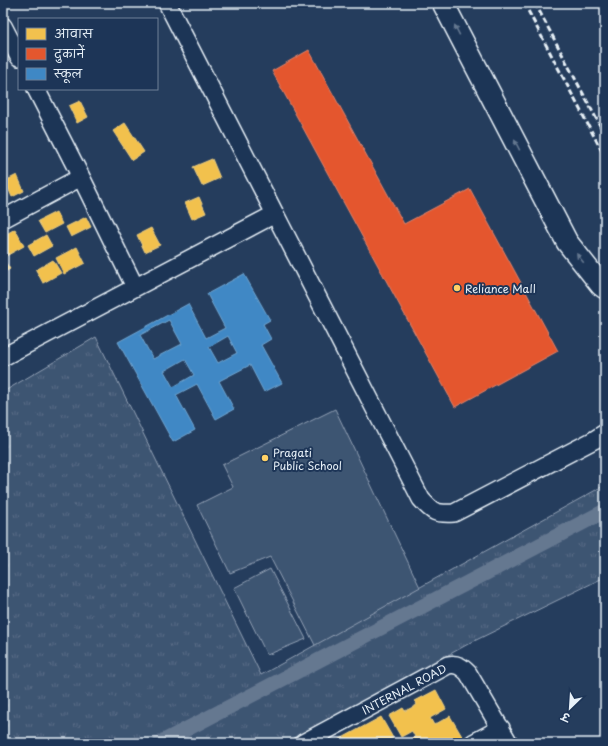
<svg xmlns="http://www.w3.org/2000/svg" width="608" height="746" viewBox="0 0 608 746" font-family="'Playpen Sans','Playpen Sans Deva',sans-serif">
<defs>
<pattern id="park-tufts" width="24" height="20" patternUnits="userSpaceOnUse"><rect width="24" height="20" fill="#3e5472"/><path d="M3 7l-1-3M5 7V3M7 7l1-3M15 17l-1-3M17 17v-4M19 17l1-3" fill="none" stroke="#5a6d87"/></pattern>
</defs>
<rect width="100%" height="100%" fill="#253d5d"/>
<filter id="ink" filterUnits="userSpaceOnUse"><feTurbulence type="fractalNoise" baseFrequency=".025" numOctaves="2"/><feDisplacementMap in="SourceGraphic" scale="8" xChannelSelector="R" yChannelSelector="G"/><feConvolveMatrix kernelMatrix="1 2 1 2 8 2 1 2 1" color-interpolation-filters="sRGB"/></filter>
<g filter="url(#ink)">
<path fill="#3e5472" stroke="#93a2b5" d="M 335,409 L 426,600 L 317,649 L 270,557 L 230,573 L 197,505 L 233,487 L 222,465 Z
M 270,569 L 306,639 L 267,655 L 234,588 Z"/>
<path fill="url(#park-tufts)" stroke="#93a2b5" d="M 96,337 L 261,675 L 605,485 L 605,577 L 470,643 L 289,743 L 3,743 L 3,392 Z"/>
<path fill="#f2c14e" stroke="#efcf81" d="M 80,101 L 88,117 L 77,123 L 69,106 Z
M 125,123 L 144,152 L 132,160 L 113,131 Z
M 212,159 L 220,178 L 202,186 L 193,167 Z
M 17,175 L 24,191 L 12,197 L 5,181 Z
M 199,197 L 206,213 L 192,219 L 185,203 Z
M 56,212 L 62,224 L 45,233 L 38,221 Z
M 86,217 L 91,227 L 71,237 L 66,227 Z
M 151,228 L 160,245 L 145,252 L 137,235 Z
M 15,229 L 24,246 L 6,256 L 3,250 L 3,236 Z
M 46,235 L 52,246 L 34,256 L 28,245 Z
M 77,247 L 85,263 L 64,274 L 56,258 Z
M 3,260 L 4,260 L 10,269 L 3,273 Z
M 53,260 L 61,273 L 43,283 L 36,270 Z
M 436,690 L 446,709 L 430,718 L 434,725 L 450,716 L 463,738 L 453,743 L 404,743 L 415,737 L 412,731 L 401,737 L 389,716 L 403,708 L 405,711 L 417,705 L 415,701 Z
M 381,717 L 393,738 L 383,743 L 333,743 Z"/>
<path fill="#e4572e" stroke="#e5856b" d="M 309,50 L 404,224 L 470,189 L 558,351 L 455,407 L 272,71 Z"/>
<path fill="#3f88c5" stroke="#72a8d4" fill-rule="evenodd" d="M 244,274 L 270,320 L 263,324 L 271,339 L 261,345 L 282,383 L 264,392 L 250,365 L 219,381 L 234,409 L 216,419 L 197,384 L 176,395 L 195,430 L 173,442 L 118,342 L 188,304 L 206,338 L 225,328 L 207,294 ZM 169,320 L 182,344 L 153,359 L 140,335 ZM 228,336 L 237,353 L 218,363 L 209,347 ZM 185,359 L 194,375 L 173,387 L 164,371 Z"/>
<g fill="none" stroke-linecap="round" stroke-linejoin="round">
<path stroke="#657890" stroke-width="15" d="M 160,743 L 605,511"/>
<g stroke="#e8f1f8" stroke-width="20">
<path id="minor" d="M 3,26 L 19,57
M 36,89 L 81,177 L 135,287
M 275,214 L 421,499 C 433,513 436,514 454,513 L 594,440 L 605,433
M 3,219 L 81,177
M 3,357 L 275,214 L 167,3
M 303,743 L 448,665 C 457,663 462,667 468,673 L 509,743
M 473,743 L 501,728"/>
</g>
<g stroke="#e8f1f8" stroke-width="24">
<path id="tertiary" d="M 443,3 L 567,242 L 601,285 L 605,288"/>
</g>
<use href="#minor" stroke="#1d3557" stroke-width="17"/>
<use href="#tertiary" stroke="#1d3557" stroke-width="21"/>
<path stroke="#e8f1f8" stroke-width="3" stroke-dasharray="6 3" stroke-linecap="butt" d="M 524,3 L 605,157
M 535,3 L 605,135"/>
</g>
<defs><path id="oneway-solid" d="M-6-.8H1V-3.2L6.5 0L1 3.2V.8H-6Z"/></defs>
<g fill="#64778f">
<use href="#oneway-solid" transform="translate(457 30) rotate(-117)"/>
<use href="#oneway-solid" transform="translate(517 145) rotate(-117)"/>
<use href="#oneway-solid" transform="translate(580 258) rotate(-128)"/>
</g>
</g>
<g fill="#ffd166" stroke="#1d3557" stroke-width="1.5">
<circle cx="457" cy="288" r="4"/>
<circle cx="265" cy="458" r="4"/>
</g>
<g text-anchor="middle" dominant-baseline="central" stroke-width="4" stroke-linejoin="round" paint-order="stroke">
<g font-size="11" fill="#e8f1f8" stroke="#1d3557" text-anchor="start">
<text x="465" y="288">Reliance Mall</text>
<text x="273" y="452">Pragati<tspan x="273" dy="13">Public School</tspan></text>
</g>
<g font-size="11" fill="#e8f1f8" stroke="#1d3557">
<text transform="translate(404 689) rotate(-28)">INTERNAL ROAD</text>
</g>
</g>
<rect width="608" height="746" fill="none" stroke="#1d3557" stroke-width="16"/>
<rect x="8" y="8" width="592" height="730" fill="none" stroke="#e8f1f8" stroke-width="1.5" filter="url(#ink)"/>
<rect x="18" y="18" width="140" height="72" fill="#1d3557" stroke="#6e8097"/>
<rect x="26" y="28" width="20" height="12" fill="#f2c14e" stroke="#6e8097"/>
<text x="54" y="38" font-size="12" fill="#e8f1f8">आवास</text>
<rect x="26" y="48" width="20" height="12" fill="#e4572e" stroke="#6e8097"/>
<text x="54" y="58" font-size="12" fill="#e8f1f8">दुकानें</text>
<rect x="26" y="68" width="20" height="12" fill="#3f88c5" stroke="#6e8097"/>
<text x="54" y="78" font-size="12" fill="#e8f1f8">स्कूल</text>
<g transform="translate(570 708) rotate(205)" stroke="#1d3557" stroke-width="3" paint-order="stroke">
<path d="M0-3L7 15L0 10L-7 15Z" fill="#e8f1f8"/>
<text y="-6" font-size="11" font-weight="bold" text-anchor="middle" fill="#e8f1f8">उ</text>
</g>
</svg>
